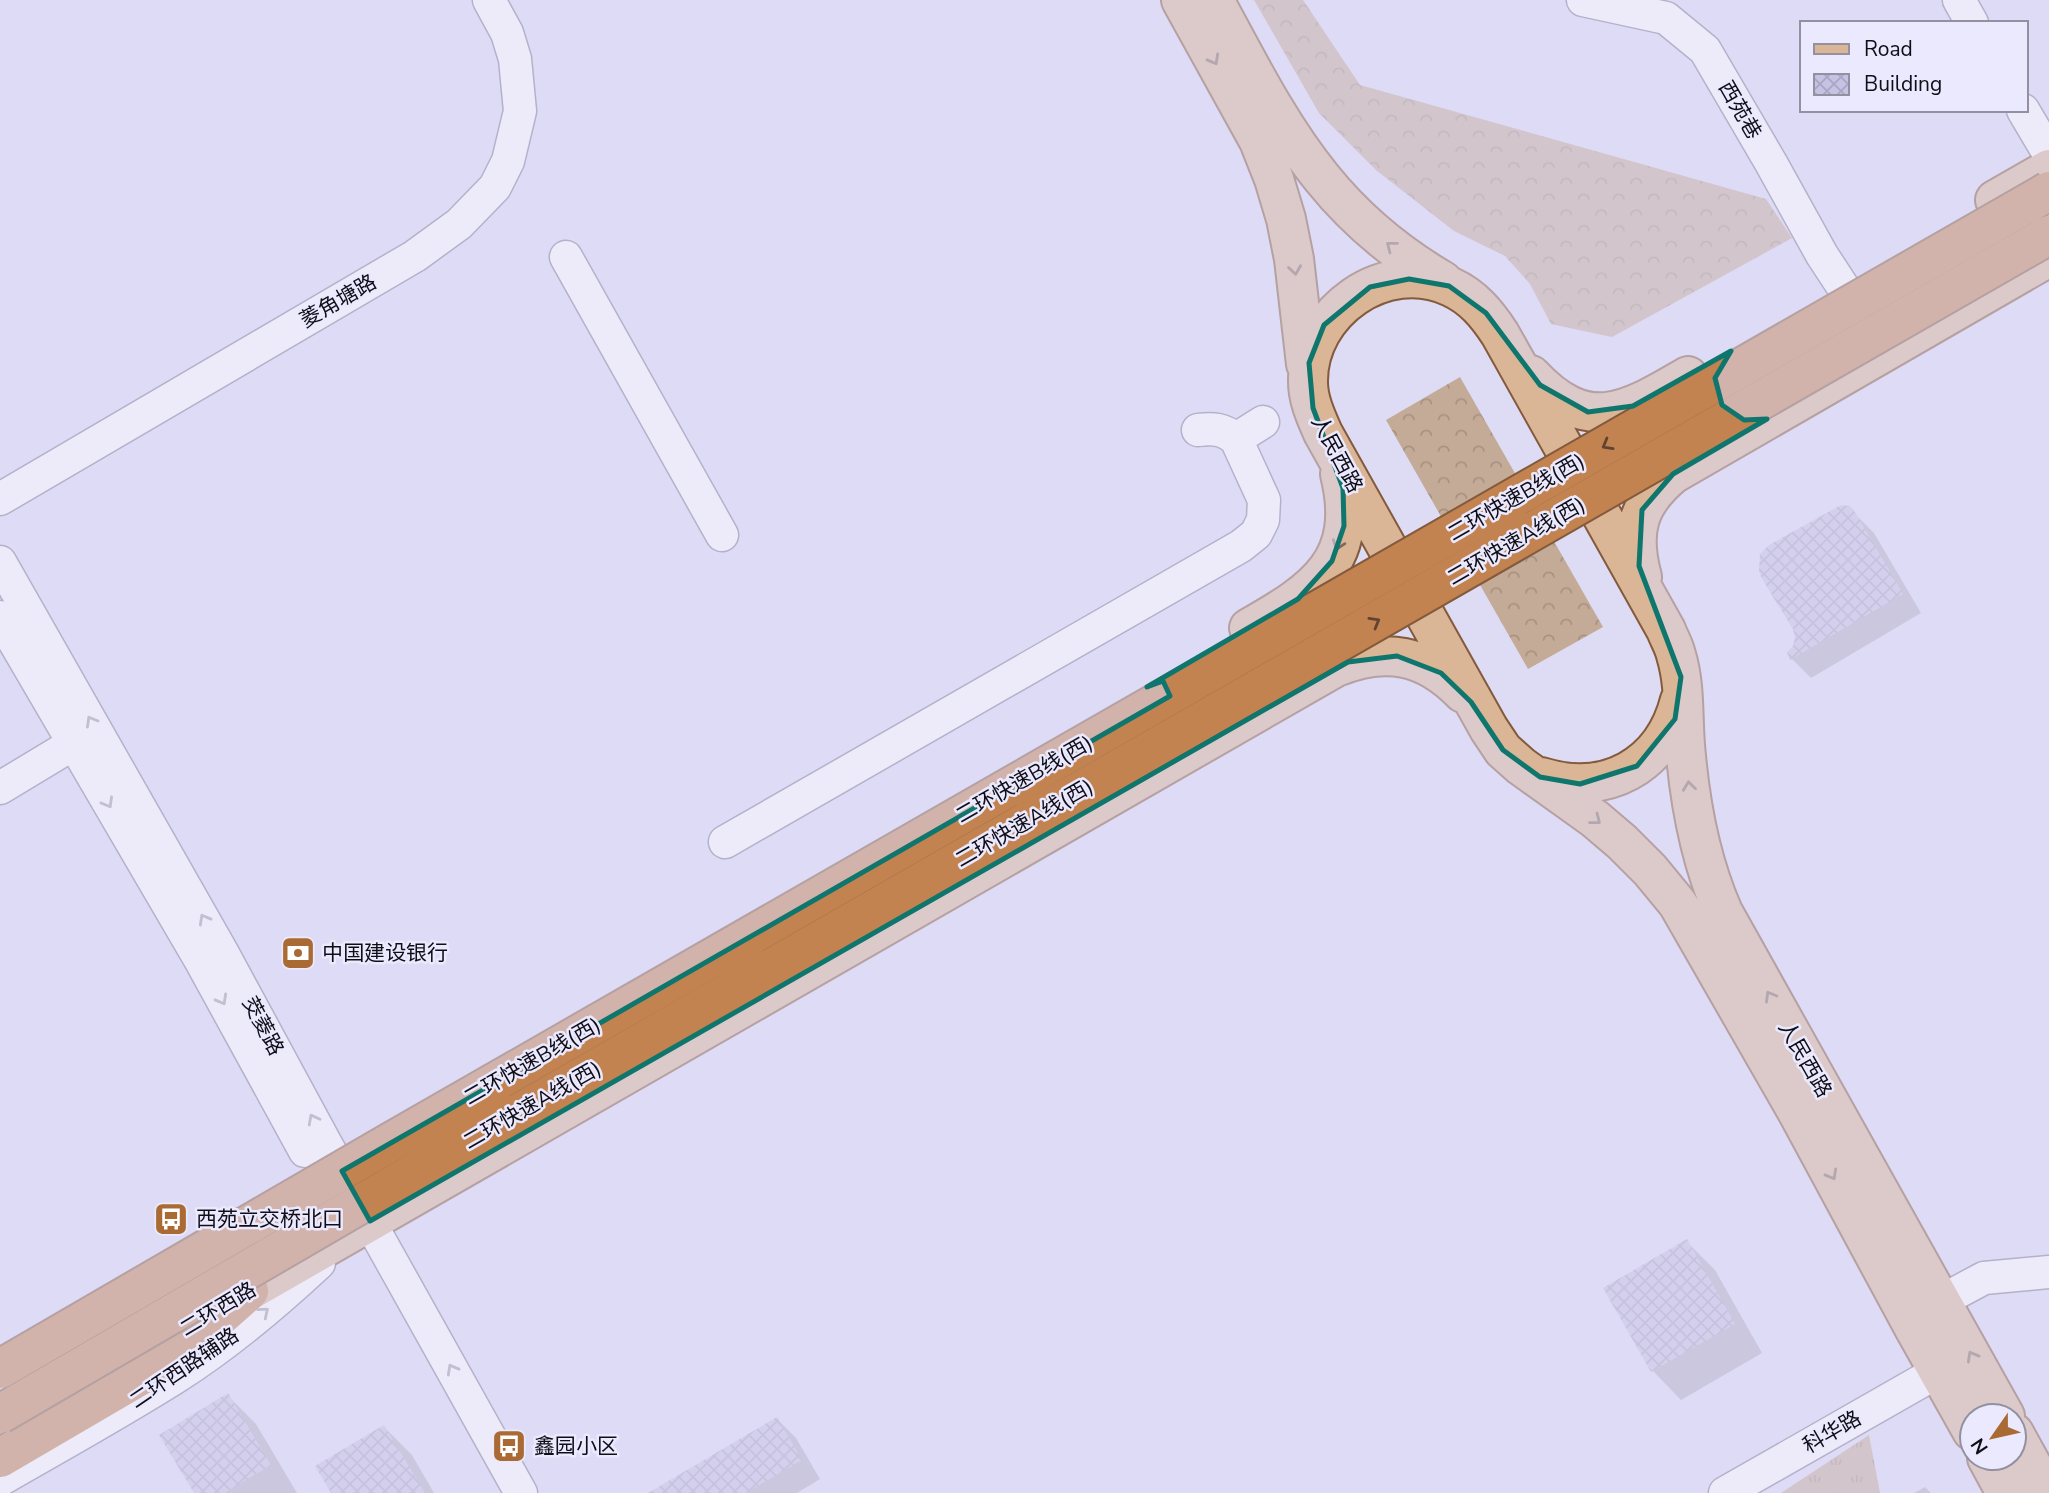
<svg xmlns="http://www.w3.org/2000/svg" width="2049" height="1493" viewBox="0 0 2049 1493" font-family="'Nunito Sans','Noto Sans SC',sans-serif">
<defs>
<pattern id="grass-tufts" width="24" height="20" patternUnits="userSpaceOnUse" patternTransform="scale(1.75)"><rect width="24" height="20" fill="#c4ab98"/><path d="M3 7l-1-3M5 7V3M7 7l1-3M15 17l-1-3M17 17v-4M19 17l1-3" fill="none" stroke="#a79282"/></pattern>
<pattern id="forest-crowns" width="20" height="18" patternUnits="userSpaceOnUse" patternTransform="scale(1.75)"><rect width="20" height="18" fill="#c4ab98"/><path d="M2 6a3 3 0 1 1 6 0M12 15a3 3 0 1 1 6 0" fill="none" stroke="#a79282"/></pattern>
<pattern id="building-cross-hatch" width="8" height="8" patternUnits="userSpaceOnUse" patternTransform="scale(1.75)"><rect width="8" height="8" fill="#c6c2e3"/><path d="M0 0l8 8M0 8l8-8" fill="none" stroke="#a9a6c2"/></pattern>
</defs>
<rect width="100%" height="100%" fill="#dedbf5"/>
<path fill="url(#grass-tufts)" d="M 1869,1435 L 1880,1493 L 1781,1493 Z"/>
<path fill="url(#forest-crowns)" d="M 1254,0 L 1303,0 L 1360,85 L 1766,199 L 1792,238 L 1612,337 L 1551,324 L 1530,284 L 1505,256 L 1454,231 L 1376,170 L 1319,113 Z
M 1460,377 L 1603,627 L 1528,669 L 1386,420 Z"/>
<path fill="#0003" d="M 1849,508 L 1874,533 L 1921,613 L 1811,678 L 1792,659 L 1794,647 Z
M 1686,1241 L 1715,1270 L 1762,1353 L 1681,1400 L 1653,1371 L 1605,1288 Z
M 228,1396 L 256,1424 L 297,1493 L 196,1493 Z
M 777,1419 L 796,1438 L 820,1479 L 797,1493 L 651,1493 Z
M 384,1427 L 412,1455 L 434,1493 L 333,1493 Z
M 1925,1487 L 1931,1493 L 1914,1493 Z"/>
<path fill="url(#building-cross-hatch)" d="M 1841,505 L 1849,506 L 1855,512 L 1903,594 L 1790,660 L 1787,652 L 1793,646 L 1795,638 L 1793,629 L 1762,579 L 1759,571 L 1760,554 L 1769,545 Z
M 1687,1239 L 1735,1324 L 1651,1372 L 1603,1288 Z
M 228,1393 L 271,1465 L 224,1493 L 194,1493 L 159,1435 Z
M 777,1417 L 802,1460 L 746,1493 L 648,1493 Z
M 384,1425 L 425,1493 L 331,1493 L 315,1466 Z"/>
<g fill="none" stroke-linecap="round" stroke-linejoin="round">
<g stroke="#827f96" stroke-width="35">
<path id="minor" d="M 1583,0 L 1666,18 L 1705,50 L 1771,163 L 1822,255 L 1843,287
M 1959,0 L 1972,23
M 2023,110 L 2049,154
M 566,257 L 722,535
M 1236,439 L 1263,422
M 0,499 L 415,256 L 459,224 L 495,187 L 508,161 L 520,111 L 515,59 L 507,33 L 489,0
M 0,562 L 222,952 L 326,1144 L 521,1493
M 0,617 L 202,963 L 305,1151
M 0,788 L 73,744
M 725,842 L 1241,546 L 1256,534 L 1263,520 L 1264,500 L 1236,439 C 1223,429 1214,428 1198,430
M 1941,1301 L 1984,1278 L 2049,1272
M 0,1480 C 59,1446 119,1413 176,1377 C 228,1344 275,1304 319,1263
M 1725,1493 L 1939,1371"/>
</g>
<g stroke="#835a3c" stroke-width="42">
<path id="major" d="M 1181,0 L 1259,141 L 1274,179 L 1286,219 L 1294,259 L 1306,364
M 1214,0 C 1247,60 1278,124 1322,178 C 1355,219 1397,254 1443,281
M 1995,200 L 2049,169
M 1531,375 C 1588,436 1626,412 1688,376
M 1642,577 C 1630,532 1637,504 1673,474 L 2049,257
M 1249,628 C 1316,590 1361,560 1340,474
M 1541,777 C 1605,797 1663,767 1680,700
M 249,1291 L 1336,667 C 1386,647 1425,654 1463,693
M 1972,1431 L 1914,1328 L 1799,1115 L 1678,904 L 1650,870 L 1622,842 L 1595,819 L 1521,766 L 1503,750 L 1489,729 L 1323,433 C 1316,417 1308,400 1308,382 C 1307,312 1385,256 1451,287 C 1473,297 1487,314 1500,334 L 1666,630 C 1669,638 1674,646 1676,655 C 1686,687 1682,723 1686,756 C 1691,810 1701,862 1723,912 L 2005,1416
M 2014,1433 L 2047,1493
M 1987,1458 L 2006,1493"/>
</g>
<g stroke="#835a3c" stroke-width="42">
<path id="highway" d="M 0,1458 L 159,1365 L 196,1338 L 249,1291"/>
</g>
<use href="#minor" stroke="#fff" stroke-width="32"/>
<use href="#major" stroke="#dab596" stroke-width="38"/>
<use href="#highway" stroke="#c28350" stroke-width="38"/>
<g stroke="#835a3c" stroke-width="42" stroke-linecap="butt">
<path id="highway-bridge" d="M 0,1369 L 391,1142 L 2049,191
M 0,1414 L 424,1167 L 2049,235"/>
</g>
<use href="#highway-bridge" stroke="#c28350" stroke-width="38"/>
</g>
<defs><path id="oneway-chevron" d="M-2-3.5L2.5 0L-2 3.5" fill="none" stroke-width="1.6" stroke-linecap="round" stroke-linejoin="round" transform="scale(1.75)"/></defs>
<g stroke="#7f6a5c">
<use href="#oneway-chevron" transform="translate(1214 60) rotate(61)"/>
<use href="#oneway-chevron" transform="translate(1391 246) rotate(-142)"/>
<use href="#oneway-chevron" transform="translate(1295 270) rotate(82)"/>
<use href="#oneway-chevron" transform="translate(1338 545) rotate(109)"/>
<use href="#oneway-chevron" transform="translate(1689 786) rotate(-97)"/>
<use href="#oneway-chevron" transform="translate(1596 820) rotate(38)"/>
<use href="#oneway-chevron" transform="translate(1770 996) rotate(-120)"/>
<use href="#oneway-chevron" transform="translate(1832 1175) rotate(61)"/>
<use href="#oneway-chevron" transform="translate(1972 1356) rotate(-119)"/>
</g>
<g stroke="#604330">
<use href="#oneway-chevron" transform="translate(1607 445) rotate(150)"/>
<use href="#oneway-chevron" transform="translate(1375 622) rotate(-30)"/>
</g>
<g stroke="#9f9fa2">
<use href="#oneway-chevron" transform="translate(91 721) rotate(-120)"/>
<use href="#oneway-chevron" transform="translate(108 803) rotate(60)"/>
<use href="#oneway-chevron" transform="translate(204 919) rotate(-119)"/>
<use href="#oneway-chevron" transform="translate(222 1000) rotate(61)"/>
<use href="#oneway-chevron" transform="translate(313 1119) rotate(-118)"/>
<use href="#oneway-chevron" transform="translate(264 1312) rotate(-40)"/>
<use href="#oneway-chevron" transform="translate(452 1369) rotate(-119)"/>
</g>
<path d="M0 0H2049V1493H0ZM 1409,279 L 1449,286 L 1486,313 L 1540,385 L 1588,412 L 1633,406 L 1731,351 L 1715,378 L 1722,405 L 1744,420 L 1767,419 L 1673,474 L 1642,510 L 1639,566 L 1681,677 L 1675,719 L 1637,766 L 1580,784 L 1540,777 L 1503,750 L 1471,702 L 1441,673 L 1397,656 L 1348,662 L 370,1221 L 342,1171 L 1170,696 L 1163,681 L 1147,687 L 1298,599 L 1332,561 L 1344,526 L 1343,488 L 1313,408 L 1309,363 L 1324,325 L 1370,287 Z" fill="#dedbf5" fill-opacity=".55" fill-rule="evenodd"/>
<path fill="none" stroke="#0f766e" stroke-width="5" stroke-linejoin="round" d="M 1409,279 L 1449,286 L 1486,313 L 1540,385 L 1588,412 L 1633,406 L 1731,351 L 1715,378 L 1722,405 L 1744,420 L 1767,419 L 1673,474 L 1642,510 L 1639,566 L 1681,677 L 1675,719 L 1637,766 L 1580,784 L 1540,777 L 1503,750 L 1471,702 L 1441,673 L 1397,656 L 1348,662 L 370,1221 L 342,1171 L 1170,696 L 1163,681 L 1147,687 L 1298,599 L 1332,561 L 1344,526 L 1343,488 L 1313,408 L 1309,363 L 1324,325 L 1370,287 Z"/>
<defs>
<g id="bank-square" transform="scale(1.75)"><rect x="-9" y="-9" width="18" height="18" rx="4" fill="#aa6a33" stroke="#ebe9fe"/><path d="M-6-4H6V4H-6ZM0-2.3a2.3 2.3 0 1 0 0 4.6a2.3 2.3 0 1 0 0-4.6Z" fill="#fff"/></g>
<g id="bus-square" transform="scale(1.75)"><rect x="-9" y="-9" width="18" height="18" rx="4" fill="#aa6a33" stroke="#ebe9fe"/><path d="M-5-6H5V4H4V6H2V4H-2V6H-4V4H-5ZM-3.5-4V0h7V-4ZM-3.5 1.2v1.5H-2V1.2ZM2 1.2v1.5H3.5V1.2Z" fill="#fff"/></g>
</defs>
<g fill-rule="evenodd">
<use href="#bank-square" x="298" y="953"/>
<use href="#bus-square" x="171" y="1219"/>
<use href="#bus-square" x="509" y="1446"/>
</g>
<g text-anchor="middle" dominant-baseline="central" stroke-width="5" stroke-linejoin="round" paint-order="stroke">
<g font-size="21" fill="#0f0e16" stroke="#ebe9fe">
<text transform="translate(1740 110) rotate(60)">西苑巷</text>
<text transform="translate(338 301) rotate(-30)">菱角塘路</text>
<text transform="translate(1337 454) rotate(62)">人民西路</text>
<text transform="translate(1516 497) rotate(-30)">二环快速B线(西)</text>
<text transform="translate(1516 541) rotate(-30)">二环快速A线(西)</text>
<text transform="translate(1024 779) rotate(-30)">二环快速B线(西)</text>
<text transform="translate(1024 823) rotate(-30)">二环快速A线(西)</text>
<text transform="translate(263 1026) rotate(62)">茭菱路</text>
<text transform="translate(1805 1059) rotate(60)">人民西路</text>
<text transform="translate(532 1061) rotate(-30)">二环快速B线(西)</text>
<text transform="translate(532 1105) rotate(-30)">二环快速A线(西)</text>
<text transform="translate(218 1309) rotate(-31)">二环西路</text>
<text transform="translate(184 1368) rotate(-34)">二环西路辅路</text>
<text transform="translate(1832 1432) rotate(-30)">科华路</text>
</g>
<g font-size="21" fill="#0f0e16" stroke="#ebe9fe" text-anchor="start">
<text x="322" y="953">中国建设银行</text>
<text x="196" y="1219">西苑立交桥北口</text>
<text x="534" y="1446">鑫园小区</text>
</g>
</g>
<rect x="1800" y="21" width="228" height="91" fill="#ebe9fe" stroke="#9391a1" stroke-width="2"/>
<rect x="1814" y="44" width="35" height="10" fill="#dab596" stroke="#9391a1" stroke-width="2"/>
<text x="1864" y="56" font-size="21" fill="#0f0e16">Road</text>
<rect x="1814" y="74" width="35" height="21" fill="url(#building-cross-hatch)" stroke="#9391a1" stroke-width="2"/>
<text x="1864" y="91" font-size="21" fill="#0f0e16">Building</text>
<g transform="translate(1993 1437) rotate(236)"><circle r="33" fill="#ebe9fe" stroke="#9391a1" stroke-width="2"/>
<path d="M0-5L12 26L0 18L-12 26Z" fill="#aa6a33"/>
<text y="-10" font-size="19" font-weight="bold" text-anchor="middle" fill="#0f0e16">N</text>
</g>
</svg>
